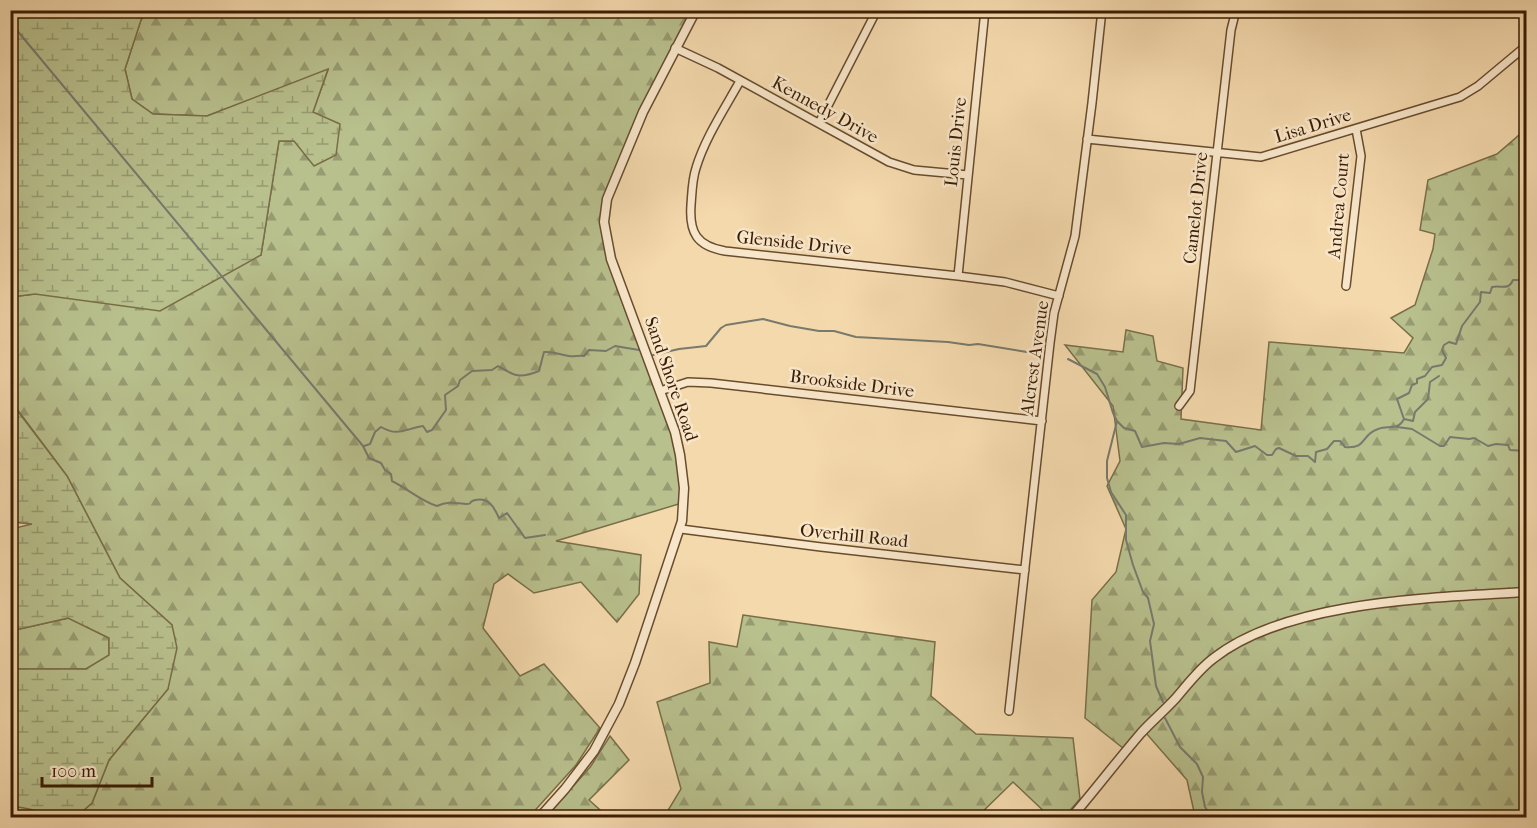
<svg xmlns="http://www.w3.org/2000/svg" width="1537" height="828" viewBox="0 0 1537 828" font-family="'IM FELL French Canon',serif">
<defs>
<pattern id="forest-firs" width="22" height="20" patternUnits="userSpaceOnUse" patternTransform="scale(1.5)"><rect width="22" height="20" fill="#b8c08d"/><path d="M5 1l3.5 6h-7zM16 11l3.5 6h-7z" fill="#979b71"/></pattern>
<pattern id="wetland-marsh" width="20" height="14" patternUnits="userSpaceOnUse" patternTransform="scale(1.5)"><rect width="20" height="14" fill="#b8c08d"/><path d="M1 5h8M5 5V1M11 12h8M15 12V8" fill="none" stroke="#979b71"/></pattern>
</defs>
<rect width="100%" height="100%" fill="#f4d9ad"/>
<filter id="stains"><feTurbulence type="fractalNoise" baseFrequency=".00333" numOctaves="4"/><feColorMatrix values="0 0 0 0 .2 0 0 0 0 .09 0 0 0 0 .02 0 0 0 .5 -.17"/></filter>
<radialGradient id="worn" r=".72"><stop offset=".6" stop-color="#630" stop-opacity="0"/><stop offset="1" stop-color="#630" stop-opacity=".3"/></radialGradient>
<path fill="url(#forest-firs)" stroke="#796e48" stroke-width="1.5" d="M 147,11 L 695,11 L 604,203 L 608,253 L 677,443 L 682,503 L 556,541 L 641,555 L 639,594 L 617,622 L 581,582 L 534,593 L 508,574 L 494,584 L 483,628 L 520,676 L 544,664 L 600,728 L 576,765 L 529,817 L 76,817 L 92,803 L 109,760 L 168,689 L 172,625 L 120,578 L 67,476 L 11,401 L 11,297 L 35,294 L 261,255 L 279,141 L 294,141 L 313,112 L 328,70 L 207,116 L 153,114 L 132,99 L 125,69 L 141,20 Z
M 1526,129 L 1526,815 L 1524,818 L 1194,817 L 1195,816 L 1187,780 L 1146,733 L 1128,752 L 1085,718 L 1092,600 L 1116,572 L 1126,529 L 1107,486 L 1120,461 L 1113,406 L 1065,345 L 1123,352 L 1126,330 L 1153,336 L 1157,361 L 1183,368 L 1181,419 L 1261,430 L 1269,342 L 1404,353 L 1413,338 L 1391,318 L 1415,305 L 1433,249 L 1435,234 L 1420,230 L 1428,180 L 1497,154 Z
M 743,615 L 935,642 L 931,696 L 976,734 L 1073,738 L 1080,799 L 1064,817 L 1050,817 L 1013,782 L 977,817 L 664,817 L 681,789 L 657,702 L 710,683 L 709,642 L 737,647 Z
M 69,618 L 109,638 L 109,656 L 86,669 L 11,669 L 10,631 Z
M 610,736 L 629,760 L 589,800 L 608,817 L 546,817 L 591,766 Z
M 10,806 L 29,807 L 64,817 L 11,817 Z"/>
<path fill="url(#wetland-marsh)" stroke="#796e48" stroke-width="1.5" d="M 11,10 L 147,11 L 141,20 L 125,69 L 132,99 L 153,114 L 207,116 L 328,69 L 313,112 L 340,124 L 336,155 L 314,166 L 294,141 L 279,141 L 261,255 L 160,311 L 35,294 L 11,297 Z
M 10,401 L 67,476 L 120,578 L 172,625 L 177,648 L 168,689 L 109,760 L 92,803 L 76,817 C 54,818 33,808 11,806 L 11,669 L 86,669 L 109,655 L 109,638 L 68,618 L 11,631 L 11,529 L 32,524 L 11,522 Z"/>
<g fill="none" stroke-linecap="round" stroke-linejoin="round">
<path stroke="#777a6d" stroke-width="2" d="M 10,22 L 363,446 L 369,458 L 381,463 L 385,470 L 391,474 L 392,481 C 408,489 421,501 437,506 C 448,501 455,503 466,504 C 474,504 467,502 475,500 C 489,497 494,507 499,518 L 507,513 L 525,538 L 545,535
M 1526,261 L 1526,262
M 653,355 L 679,349 L 706,346 L 721,328 L 726,325 L 763,319 L 790,326 L 819,331 L 834,331 L 856,337 L 948,342 L 969,345 L 978,344 L 1033,353
M 1068,359 L 1097,374 L 1105,387 L 1113,413 L 1117,421 L 1124,428 L 1135,431 L 1142,447 L 1164,443 L 1179,444 L 1200,438 L 1226,441 L 1236,452 L 1255,446 L 1267,455 L 1272,455 L 1276,449 L 1279,448 L 1296,456 L 1308,456 L 1315,462 L 1316,452 L 1327,449 L 1334,441 L 1340,441 L 1345,447 C 1368,449 1360,435 1378,429 C 1388,425 1398,431 1404,419 L 1397,399 L 1409,393 L 1412,385 L 1417,383 L 1417,379 L 1425,376 L 1432,367 L 1442,365 L 1446,358 L 1442,350 L 1444,345 L 1449,342 L 1456,344 L 1462,326 L 1480,302 L 1481,292 L 1490,293 L 1492,287 C 1502,285 1508,291 1513,280 L 1526,280
M 1404,419 L 1413,421 L 1415,412 L 1428,399 L 1430,382 L 1439,376
M 1117,421 L 1107,461 L 1107,478 L 1111,492 L 1126,515 L 1126,540 L 1133,565 L 1143,592 L 1148,598 L 1154,624 L 1150,641 L 1156,686 L 1163,702
M 1397,427 L 1412,429 L 1440,446 L 1444,446 L 1450,437 L 1469,439 L 1474,438 L 1488,446 L 1496,444 L 1508,445 L 1510,450 L 1526,451
M 364,446 L 370,444 L 375,432 L 381,427 C 399,437 404,429 423,426 L 427,432 L 432,430 L 446,410 L 445,395 L 458,386 L 460,380 L 472,371 L 492,370 L 498,366 C 515,376 519,379 539,371 L 544,352 C 554,351 560,355 569,356 C 575,357 578,355 584,356 L 589,350 L 606,351 L 615,346 L 639,350
M 1165,718 L 1180,747 L 1197,764 L 1203,777 L 1202,792 L 1205,807 L 1212,818"/>
<g stroke="#684c2e" stroke-width="10">
<path id="minor" d="M 675,48 L 718,68 L 889,162 L 914,170 L 968,175
M 740,81 C 725,108 705,138 696,168 C 692,180 692,193 691,205 C 689,233 697,246 725,251 L 958,276 L 1005,282 L 1059,296
M 819,123 L 877,10
M 1087,139 L 1261,157 L 1460,97 L 1478,86 L 1526,46
M 958,276 L 985,10
M 1346,286 L 1361,156 L 1356,129
M 660,391 L 688,382 L 711,383 L 1042,421
M 1179,406 L 1190,391 L 1231,30 L 1236,10
M 681,529 L 821,547 L 1025,570
M 1009,711 L 1050,343 L 1054,313 L 1075,236 L 1092,103 L 1102,10"/>
</g>
<g stroke="#684c2e" stroke-width="11">
<path id="tertiary" d="M 539,818 L 565,789 L 594,751 L 619,704 L 635,663 L 682,521 L 684,488 L 680,455 L 675,432 L 611,259 L 604,222 L 607,199 L 643,112 L 696,10
M 1071,818 C 1095,790 1117,761 1141,733 C 1152,721 1165,710 1176,698 C 1188,684 1199,669 1214,658 C 1288,600 1435,598 1526,592"/>
</g>
<use href="#minor" stroke="#f8e6ca" stroke-width="7"/>
<use href="#tertiary" stroke="#f8e6ca" stroke-width="8"/>
</g>
<g text-anchor="middle" dominant-baseline="central" stroke-width="5" stroke-linejoin="round" paint-order="stroke">
<g font-size="18" fill="#3a1d03" stroke="#f8e6ca">
<text transform="translate(825 110) rotate(29)">Kennedy Drive</text>
<text transform="translate(1313 126) rotate(-17)">Lisa Drive</text>
<text transform="translate(956 142) rotate(-84)">Louis Drive</text>
<text transform="translate(1339 206) rotate(-85)">Andrea Court</text>
<text transform="translate(1196 208) rotate(-84)">Camelot Drive</text>
<text transform="translate(794 243) rotate(6)">Glenside Drive</text>
<text transform="translate(1035 358) rotate(-82)">Alcrest Avenue</text>
<text transform="translate(671 379) rotate(71)">Sand Shore Road</text>
<text transform="translate(852 384) rotate(7)">Brookside Drive</text>
<text transform="translate(854 536) rotate(6)">Overhill Road</text>
</g>
</g>
<rect width="1537" height="828" fill="none" stroke="#f4d9ad" stroke-width="36"/>
<rect x="12" y="12" width="1513" height="804" fill="none" stroke="#3a1d03" stroke-width="3"/>
<rect x="18" y="18" width="1501" height="792" fill="none" stroke="#3a1d03" stroke-width="1.5"/>
<path d="M42 777v9h110v-9" fill="none" stroke="#3a1d03" stroke-width="3"/>
<text x="51" y="777" font-size="18" fill="#3a1d03" stroke="#f8e6ca" stroke-width="4.5" paint-order="stroke">100 m</text>
<rect width="100%" height="100%" filter="url(#stains)"/>
<rect width="100%" height="100%" fill="url(#worn)"/>
</svg>
